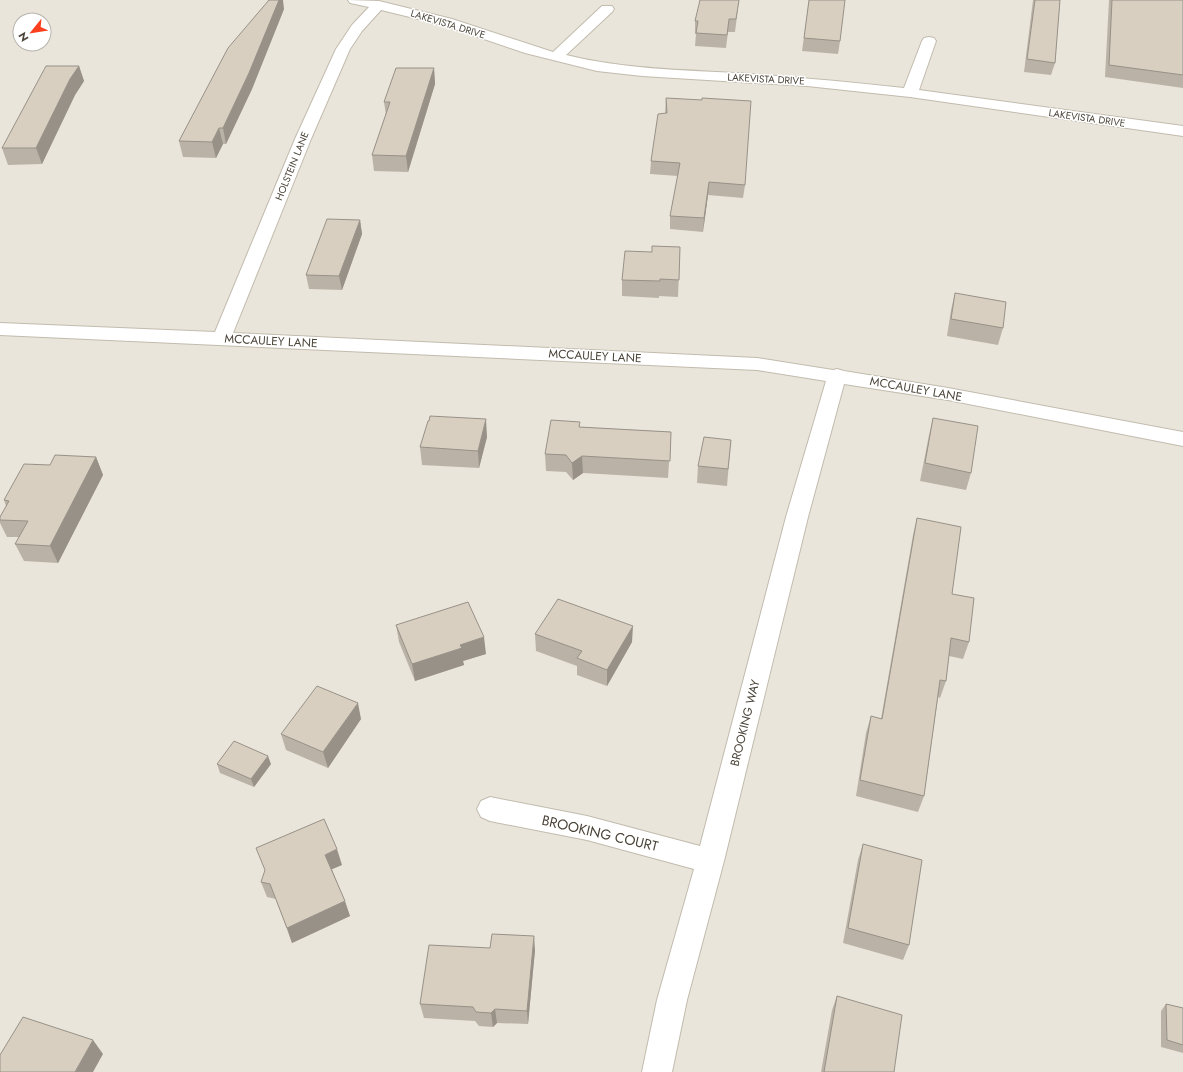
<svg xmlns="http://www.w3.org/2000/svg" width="1183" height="1072" viewBox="0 0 1183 1072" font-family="Jost,sans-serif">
<rect width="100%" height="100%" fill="#f6f3ec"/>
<path fill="#eae5da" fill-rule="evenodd" d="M 0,0 L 1183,0 L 1183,1072 L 0,1072 ZM 20,20 L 44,20 L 44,44 L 20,44 Z"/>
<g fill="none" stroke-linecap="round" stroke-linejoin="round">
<g stroke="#c2bbae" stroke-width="2">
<path id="minor" d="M 348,0 L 379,1 L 452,19 L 553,52 L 602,6 L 612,6 L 614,9 L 612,12 L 566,55 C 623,69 680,70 738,73 C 794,77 849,82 904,88 L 922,41 L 924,38 L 929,37 L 934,38 L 936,41 L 919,90 L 1183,126 L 1183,136 L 910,97 L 807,86 L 642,76 L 597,71 L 525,53 L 443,25 L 381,10 L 362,31 L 350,49 L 311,139 L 233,333 L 757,358 L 833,370 L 837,369 L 844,371 L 948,388 L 1183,432 L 1183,446 L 948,400 L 844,384 L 808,517 L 724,861 L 687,1000 L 672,1072 L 642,1072 L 657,1000 L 694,869 L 587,840 L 490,821 L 481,817 L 477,809 L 481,801 L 490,797 L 587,816 L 700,846 L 786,517 L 826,381 L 757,370 L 0,335 L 0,323 L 215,332 L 295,139 L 336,49 L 352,25 L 369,7 L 350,3 Z"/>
</g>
<use href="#minor" fill="#fff" fill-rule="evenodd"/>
</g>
<path fill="#bab2a6" d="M 739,0 L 735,32 L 728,32 L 726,48 L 695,46 L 696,34 L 695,34 L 695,21 Z
M 809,0 L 840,41 L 838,54 L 802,51 Z
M 1033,0 L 1060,0 L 1055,63 L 1051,75 L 1024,72 Z
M 1109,0 L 1183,0 L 1183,88 L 1105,77 Z
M 284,9 L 252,89 L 226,144 L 223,144 L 216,158 L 183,157 L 179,141 Z
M 79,66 L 84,81 L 75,95 L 42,164 L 8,165 L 2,148 Z
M 434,68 L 435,84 L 408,172 L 374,171 L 372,155 L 386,115 L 384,102 Z
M 666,98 L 745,185 L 743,198 L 708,195 L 703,232 L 670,229 L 670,216 L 678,176 L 650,174 L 651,161 L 665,113 Z
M 360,220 L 362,234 L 342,290 L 309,289 L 306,275 Z
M 680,247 L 678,297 L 659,296 L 659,298 L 622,296 L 622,280 L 652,252 Z
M 955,293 L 1003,328 L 998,345 L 947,336 L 951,310 Z
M 933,418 L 971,473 L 966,490 L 920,481 L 929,435 Z
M 580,427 L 671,432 L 668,478 L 583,473 L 573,480 L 566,472 L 546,471 L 545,454 Z
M 487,437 L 479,468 L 422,465 L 420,447 Z
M 731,440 L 727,486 L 697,483 L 698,466 Z
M 96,457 L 103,475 L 58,563 L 24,561 L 15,544 L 19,537 L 7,537 L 0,523 L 0,517 L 6,506 L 4,500 L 50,465 Z
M 917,518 L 952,594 L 969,642 L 963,659 L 949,656 L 946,681 L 940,698 L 938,697 L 924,796 L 918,812 L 856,796 L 866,733 L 871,716 L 881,719 L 913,535 Z
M 396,625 L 486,654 L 463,661 L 464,665 L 415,681 L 399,642 Z
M 535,634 L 632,642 L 607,686 L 577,675 L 577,666 L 536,651 Z
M 361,719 L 328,768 L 286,750 L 281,734 Z
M 217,764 L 271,764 L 254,787 L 220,773 Z
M 863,844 L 909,945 L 903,960 L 843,943 L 858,860 Z
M 342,865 L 332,869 L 350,916 L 292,943 L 276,899 L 267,897 L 261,882 Z
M 490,948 L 535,950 L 528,1024 L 497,1023 L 493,1027 L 479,1026 L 475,1021 L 424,1018 L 420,1004 Z
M 837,996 L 894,1072 L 821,1072 L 832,1010 Z
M 1166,1004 L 1183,1008 L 1183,1053 L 1161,1047 L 1161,1011 Z"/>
<path fill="#979187" d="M 279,0 L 283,0 L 284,9 L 252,89 L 226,144 L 223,128 Z
M 79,66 L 84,81 L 75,95 L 42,164 L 36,148 L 70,79 Z
M 434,68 L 435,84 L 408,172 L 406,156 Z
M 219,128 L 223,144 L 216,158 L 212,142 Z
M 709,182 L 708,195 L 703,232 L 704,218 Z
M 360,220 L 362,234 L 342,290 L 339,276 Z
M 486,419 L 487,437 L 479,468 L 478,451 Z
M 582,456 L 583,473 L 573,480 L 572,463 Z
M 96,457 L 103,475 L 58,563 L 50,546 Z
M 633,626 L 632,642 L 607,686 L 607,670 Z
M 484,637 L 486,654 L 463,661 L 464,665 L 415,681 L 412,664 L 460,645 Z
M 358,703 L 361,719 L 328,768 L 323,752 Z
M 268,756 L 271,764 L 254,787 L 251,779 Z
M 337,849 L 342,865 L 330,870 L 325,855 Z
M 345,901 L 350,916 L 292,943 L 287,928 Z
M 534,936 L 535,950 L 528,1024 L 527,1011 Z
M 495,1009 L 497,1023 L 493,1027 L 491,1013 Z
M 93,1040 L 103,1054 L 93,1072 L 75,1072 Z"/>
<path fill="#d8cfc1" stroke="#979187" d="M 269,0 L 279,0 L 249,73 L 223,128 L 219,128 L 212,142 L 179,141 L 228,48 Z
M 700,0 L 739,0 L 736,19 L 729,19 L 727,35 L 696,33 L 698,21 L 695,21 Z
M 809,0 L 845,0 L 840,41 L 804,38 Z
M 1035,0 L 1060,0 L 1055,63 L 1027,59 Z
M 1112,0 L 1183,0 L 1183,75 L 1109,65 Z
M 46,66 L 79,66 L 70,79 L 36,148 L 2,148 Z
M 396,68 L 434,68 L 406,156 L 372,155 L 390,102 L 384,102 Z
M 666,98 L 702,100 L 702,98 L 751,101 L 745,185 L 709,182 L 704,218 L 670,216 L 680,163 L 651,161 L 658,114 L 667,113 Z
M 327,219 L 360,220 L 339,276 L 306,275 Z
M 652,246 L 680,247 L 679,280 L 660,279 L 660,281 L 622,280 L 625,251 L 652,252 Z
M 955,293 L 1006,302 L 1003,328 L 951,319 Z
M 430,416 L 486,419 L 478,451 L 420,447 L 428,421 L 429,421 Z
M 933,418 L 978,426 L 971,473 L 925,463 Z
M 551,420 L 580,422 L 579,427 L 671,432 L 670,461 L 582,456 L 572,463 L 566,455 L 545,454 Z
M 704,437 L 731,440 L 728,469 L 698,466 Z
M 55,455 L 96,457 L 50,546 L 15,544 L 28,521 L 0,520 L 0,517 L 9,501 L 4,500 L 24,464 L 50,465 Z
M 917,518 L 961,527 L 952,594 L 974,598 L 969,642 L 951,638 L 946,681 L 940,680 L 924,796 L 860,780 L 871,716 L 882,719 Z
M 558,599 L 633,626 L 607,670 L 577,658 L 582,651 L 535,634 Z
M 468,602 L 484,637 L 460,645 L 462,648 L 412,664 L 396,625 Z
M 317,686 L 358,703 L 323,752 L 281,734 Z
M 234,741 L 268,756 L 251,779 L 217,764 Z
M 324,819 L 337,849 L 325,855 L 345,901 L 287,928 L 270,884 L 261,882 L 265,870 L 256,848 Z
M 863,844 L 922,860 L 909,945 L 848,928 Z
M 492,934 L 534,936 L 527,1011 L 495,1009 L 491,1013 L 476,1012 L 473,1007 L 420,1004 L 429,945 L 490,948 Z
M 837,996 L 902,1015 L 894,1072 L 824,1072 Z
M 1166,1004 L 1183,1008 L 1183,1045 L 1167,1040 Z
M 23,1017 L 93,1040 L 75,1072 L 0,1072 L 0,1055 Z"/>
<g text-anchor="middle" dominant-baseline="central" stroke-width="3" stroke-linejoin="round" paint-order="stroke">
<g font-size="10" fill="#4b4439" stroke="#fff">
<text transform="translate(448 24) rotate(17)">LAKEVISTA DRIVE</text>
<text transform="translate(766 79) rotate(3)">LAKEVISTA DRIVE</text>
<text transform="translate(1087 118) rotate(8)">LAKEVISTA DRIVE</text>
<text transform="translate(292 166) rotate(-68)">HOLSTEIN LANE</text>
</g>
<g font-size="12" fill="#4b4439" stroke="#fff">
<text transform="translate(271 341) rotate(3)">MCCAULEY LANE</text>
<text transform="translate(595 356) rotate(3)">MCCAULEY LANE</text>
<text transform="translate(916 389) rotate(10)">MCCAULEY LANE</text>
<text transform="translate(745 723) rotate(-76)">BROOKING WAY</text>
</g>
<g font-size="14" fill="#4b4439" stroke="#fff">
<text transform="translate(600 833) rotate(13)">BROOKING COURT</text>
</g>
</g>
<g transform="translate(32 32) rotate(240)"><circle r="19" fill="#ffffff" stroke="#b7b4b0"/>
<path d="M0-3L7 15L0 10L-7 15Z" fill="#fc3f1d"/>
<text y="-6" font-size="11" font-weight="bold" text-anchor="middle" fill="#4b4439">N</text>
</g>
</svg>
